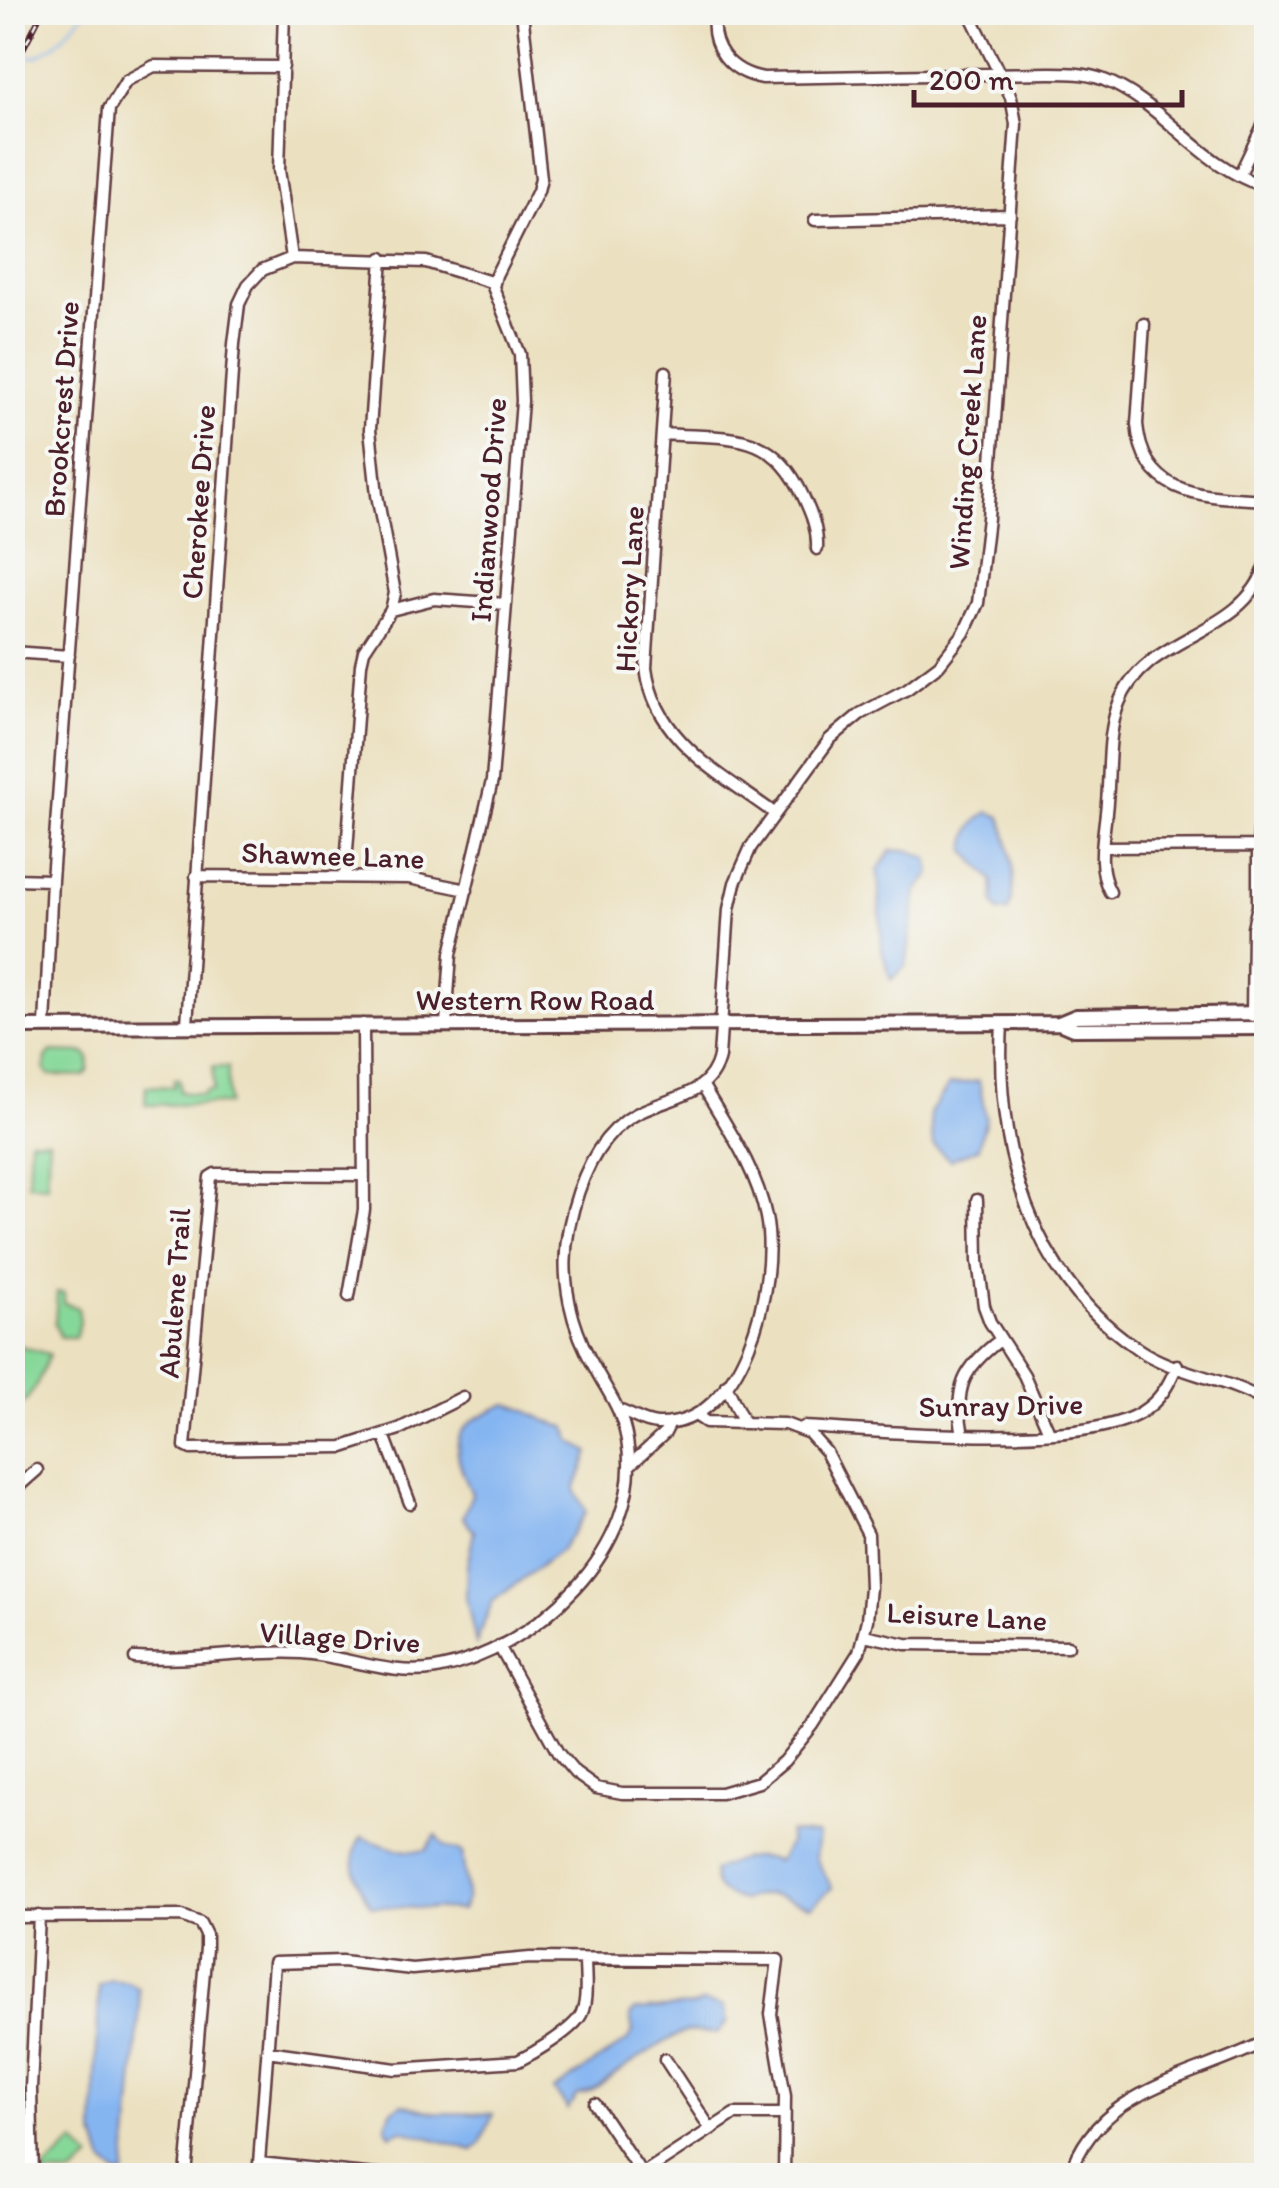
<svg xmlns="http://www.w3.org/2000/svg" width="1279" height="2188" viewBox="0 0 1279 2188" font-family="Itim,sans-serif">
<rect width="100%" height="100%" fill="#f6f6f2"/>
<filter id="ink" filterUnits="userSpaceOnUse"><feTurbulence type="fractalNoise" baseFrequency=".01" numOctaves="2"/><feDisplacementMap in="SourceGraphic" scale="20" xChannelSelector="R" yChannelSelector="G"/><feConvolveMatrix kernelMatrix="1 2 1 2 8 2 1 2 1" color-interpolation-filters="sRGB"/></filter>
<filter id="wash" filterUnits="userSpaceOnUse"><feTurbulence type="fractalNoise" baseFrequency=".0048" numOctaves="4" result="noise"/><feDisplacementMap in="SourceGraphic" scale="40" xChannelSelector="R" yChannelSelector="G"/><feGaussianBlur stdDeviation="2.25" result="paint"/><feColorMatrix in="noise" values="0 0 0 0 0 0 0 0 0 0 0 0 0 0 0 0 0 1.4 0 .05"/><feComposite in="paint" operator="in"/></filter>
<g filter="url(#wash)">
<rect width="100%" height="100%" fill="#ebe0bf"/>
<path fill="#86d899" stroke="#687c62" stroke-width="2.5" d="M 51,1052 L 85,1053 L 89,1058 L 88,1072 L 84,1076 L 49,1075 L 45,1071 L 46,1058 Z
M 213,1067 L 228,1067 L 228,1104 L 145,1105 L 146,1086 L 174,1087 L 174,1079 L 179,1079 L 180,1092 L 204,1095 L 205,1091 L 213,1091 Z
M 30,1139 L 49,1140 L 47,1185 L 28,1184 Z
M 57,1292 L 64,1293 L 64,1303 L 78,1308 L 80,1323 L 75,1337 L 60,1337 L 55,1324 Z
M 13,1344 L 49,1354 C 41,1376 33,1399 13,1411 Z
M 75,2142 L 91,2159 L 74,2175 L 40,2175 Z"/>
<path fill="#85b5f1" stroke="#686a8e" stroke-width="2.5" d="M 989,812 L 1001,817 C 1011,848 1019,879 1008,911 L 999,912 L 994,904 L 993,880 L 966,851 C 968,831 972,822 989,812 Z
M 908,850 L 928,858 L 931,873 L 917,891 L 906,966 L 891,980 L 882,950 L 878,870 L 891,851 Z
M 979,1081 L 986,1119 L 978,1148 L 950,1160 L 933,1145 L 930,1113 L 949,1085 Z
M 507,1404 C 529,1408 544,1424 566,1427 L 571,1441 L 589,1452 L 575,1490 L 586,1512 L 561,1550 L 492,1602 L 476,1644 L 466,1598 L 467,1566 L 474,1531 L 463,1517 L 472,1494 C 447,1440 452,1426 507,1404 Z
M 789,1832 L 818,1835 L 815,1857 L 832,1888 L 812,1906 C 781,1902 775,1886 742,1901 C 725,1895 712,1891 714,1871 C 735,1860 754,1853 778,1861 L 789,1844 Z
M 436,1835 L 445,1847 L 462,1852 L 467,1897 L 462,1910 L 371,1906 C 358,1886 346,1856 362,1837 C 382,1845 404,1855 426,1850 Z
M 110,1980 L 128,1982 L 138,1988 L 140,2006 L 125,2175 L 118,2175 L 103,2161 L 94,2133 L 99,1985 Z
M 703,2002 L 724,2007 L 727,2022 L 718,2033 C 708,2033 696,2031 686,2032 C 673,2035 631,2063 618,2072 C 605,2082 594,2093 577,2095 L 568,2109 L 554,2090 L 627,2041 L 633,2032 L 630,2016 L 635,2010 L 693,2006 Z
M 401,2104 L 437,2113 L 493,2114 L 480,2144 L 473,2150 L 402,2130 L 391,2135 L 386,2126 L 391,2111 Z"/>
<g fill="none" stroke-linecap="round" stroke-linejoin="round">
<path stroke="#85b5f1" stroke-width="2.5" d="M 12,54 L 14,54
M 27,56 L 36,57 L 56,44 L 85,12"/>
</g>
</g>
<g filter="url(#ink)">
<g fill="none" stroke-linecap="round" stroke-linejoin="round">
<g stroke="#623c41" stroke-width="15">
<path id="minor" d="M 284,12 L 279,170 L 292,258
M 715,12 C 708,47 730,72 763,78 L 1050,73 C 1069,73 1087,73 1104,80 C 1163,102 1198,166 1266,187
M 1239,176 L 1266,119
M 815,220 L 1010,215
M 1144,324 L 1137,424 C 1143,500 1209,496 1266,500
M 666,372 L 646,668 C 655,741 720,773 774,813
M 663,434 C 728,439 772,428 803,496 C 811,513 818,529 817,549
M 391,610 L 434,599 L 506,604
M 12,652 L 69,656
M 1103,847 L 1258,846
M 196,876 L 409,878 L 467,890
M 345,877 L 361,664 L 364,651 L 391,610 L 395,593 L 377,495 L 370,429 L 382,258
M 12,879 L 52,880
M 1110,892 C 1095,866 1105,831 1107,802 C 1110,770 1107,733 1119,703 C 1146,633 1242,638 1266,565
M 1259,907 L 1264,926 L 1265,1028
M 1252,1016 L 1253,927 L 1258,906 L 1258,846 L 1260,820 L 1266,796
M 1002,1023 C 995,1147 1029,1276 1138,1349 C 1175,1374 1227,1378 1266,1402
M 187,1024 L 234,344 L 239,304 L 248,285 L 262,270 L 292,258 L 426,262 L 494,283
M 446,1024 L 451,954 L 492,781 L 522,401 L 520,354 L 493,287 L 496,275 L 538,191 L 541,178 L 522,12
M 45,1026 L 52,880 L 109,109 L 126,81 L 154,66 L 283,67
M 364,1175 L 215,1174 L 210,1177 L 185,1446 L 191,1449 L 343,1447 L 399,1429 L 463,1397
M 977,1200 L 978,1261 L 984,1306 L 990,1322 L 1024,1375 L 1049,1432
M 349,1296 L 364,1210 L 363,1024
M 726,1385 L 744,1423
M 621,1411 C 633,1415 643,1423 657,1424 C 743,1428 779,1283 766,1217 C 757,1170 727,1127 703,1086
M 804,1427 C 880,1431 1078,1450 1140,1413 C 1160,1401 1169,1385 1177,1365
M 963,1434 C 953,1389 963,1368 1000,1340
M 384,1435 L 410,1503
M 629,1466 L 665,1433 L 670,1423
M 12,1492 L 37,1470
M 864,1635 L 906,1644 L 1068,1646
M 499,1646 L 558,1753 L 575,1773 L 596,1788 L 622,1793 L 721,1793 L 759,1782 L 784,1761 L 813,1725 L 859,1652 L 867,1620 L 870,1587 L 868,1534 L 826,1452 L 809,1433 L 785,1424 L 706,1422 L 697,1416
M 135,1658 C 191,1662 246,1650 301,1653 C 346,1656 391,1677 436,1669 C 534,1651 646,1548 627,1440 C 621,1409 612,1399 597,1372 C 571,1328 559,1278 569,1227 C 577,1189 592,1146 624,1122 C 657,1096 708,1103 719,1057 L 729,909 L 735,883 L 751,847 L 830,739 L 860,714 L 907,689 L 939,665 L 964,633 L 978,603 L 988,518 L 1016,124 L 1011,97 L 969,12
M 12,1917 L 182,1916 L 200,1923 L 206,1935 L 206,1948 L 186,2176
M 267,2051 L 396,2069 L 518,2061 C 534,2053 568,2033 579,2018 C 589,2005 585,1976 585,1960
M 665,2059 L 710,2128
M 595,2104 L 642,2174
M 23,2176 L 27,2145
M 33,2176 L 31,2089 L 39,1916
M 385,2176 L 259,2163 L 274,1963 L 342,1961 L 412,1969 L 530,1958 L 778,1960 L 771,2014 L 785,2096 L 784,2176
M 639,2176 L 734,2114 L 784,2114
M 1070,2176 C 1096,2087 1196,2078 1266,2041"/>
</g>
<g stroke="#623c41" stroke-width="18">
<path id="tertiary" d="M 1059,1023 L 1073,1029 L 1266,1028
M 12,1027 L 1059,1023 L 1076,1016 L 1266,1013"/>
</g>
<use href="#minor" stroke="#fff" stroke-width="10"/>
<use href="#tertiary" stroke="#fff" stroke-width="12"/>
<g stroke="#4a1f2b" stroke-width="6">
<path id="rail" d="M 12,71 L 42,12"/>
</g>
<use href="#rail" stroke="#f6f6f2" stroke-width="2.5" stroke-dasharray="8" stroke-linecap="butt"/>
</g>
</g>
<g text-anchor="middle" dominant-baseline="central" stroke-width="8" stroke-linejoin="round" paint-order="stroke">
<g font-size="30" fill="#4a1f2b" stroke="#f6f6f2">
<text transform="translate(61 409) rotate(-86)">Brookcrest Drive</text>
<text transform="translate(967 442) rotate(-86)">Winding Creek Lane</text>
<text transform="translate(198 502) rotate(-86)">Cherokee Drive</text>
<text transform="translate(488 510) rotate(-86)">Indianwood Drive</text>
<text transform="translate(629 589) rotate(-87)">Hickory Lane</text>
<text transform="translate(333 855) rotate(2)">Shawnee Lane</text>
<text x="535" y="999">Western Row Road</text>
<text transform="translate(174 1293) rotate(-86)">Abulene Trail</text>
<text transform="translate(1001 1405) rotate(-1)">Sunray Drive</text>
<text transform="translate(967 1616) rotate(3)">Leisure Lane</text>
<text transform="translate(340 1637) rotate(4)">Village Drive</text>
</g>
</g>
<rect width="1279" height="2188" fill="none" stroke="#f6f6f2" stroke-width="50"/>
<path d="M914 90v15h268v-15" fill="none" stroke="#4a1f2b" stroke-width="5"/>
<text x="929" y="90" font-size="30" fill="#4a1f2b" stroke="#f6f6f2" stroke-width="8" paint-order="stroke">200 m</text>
</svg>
